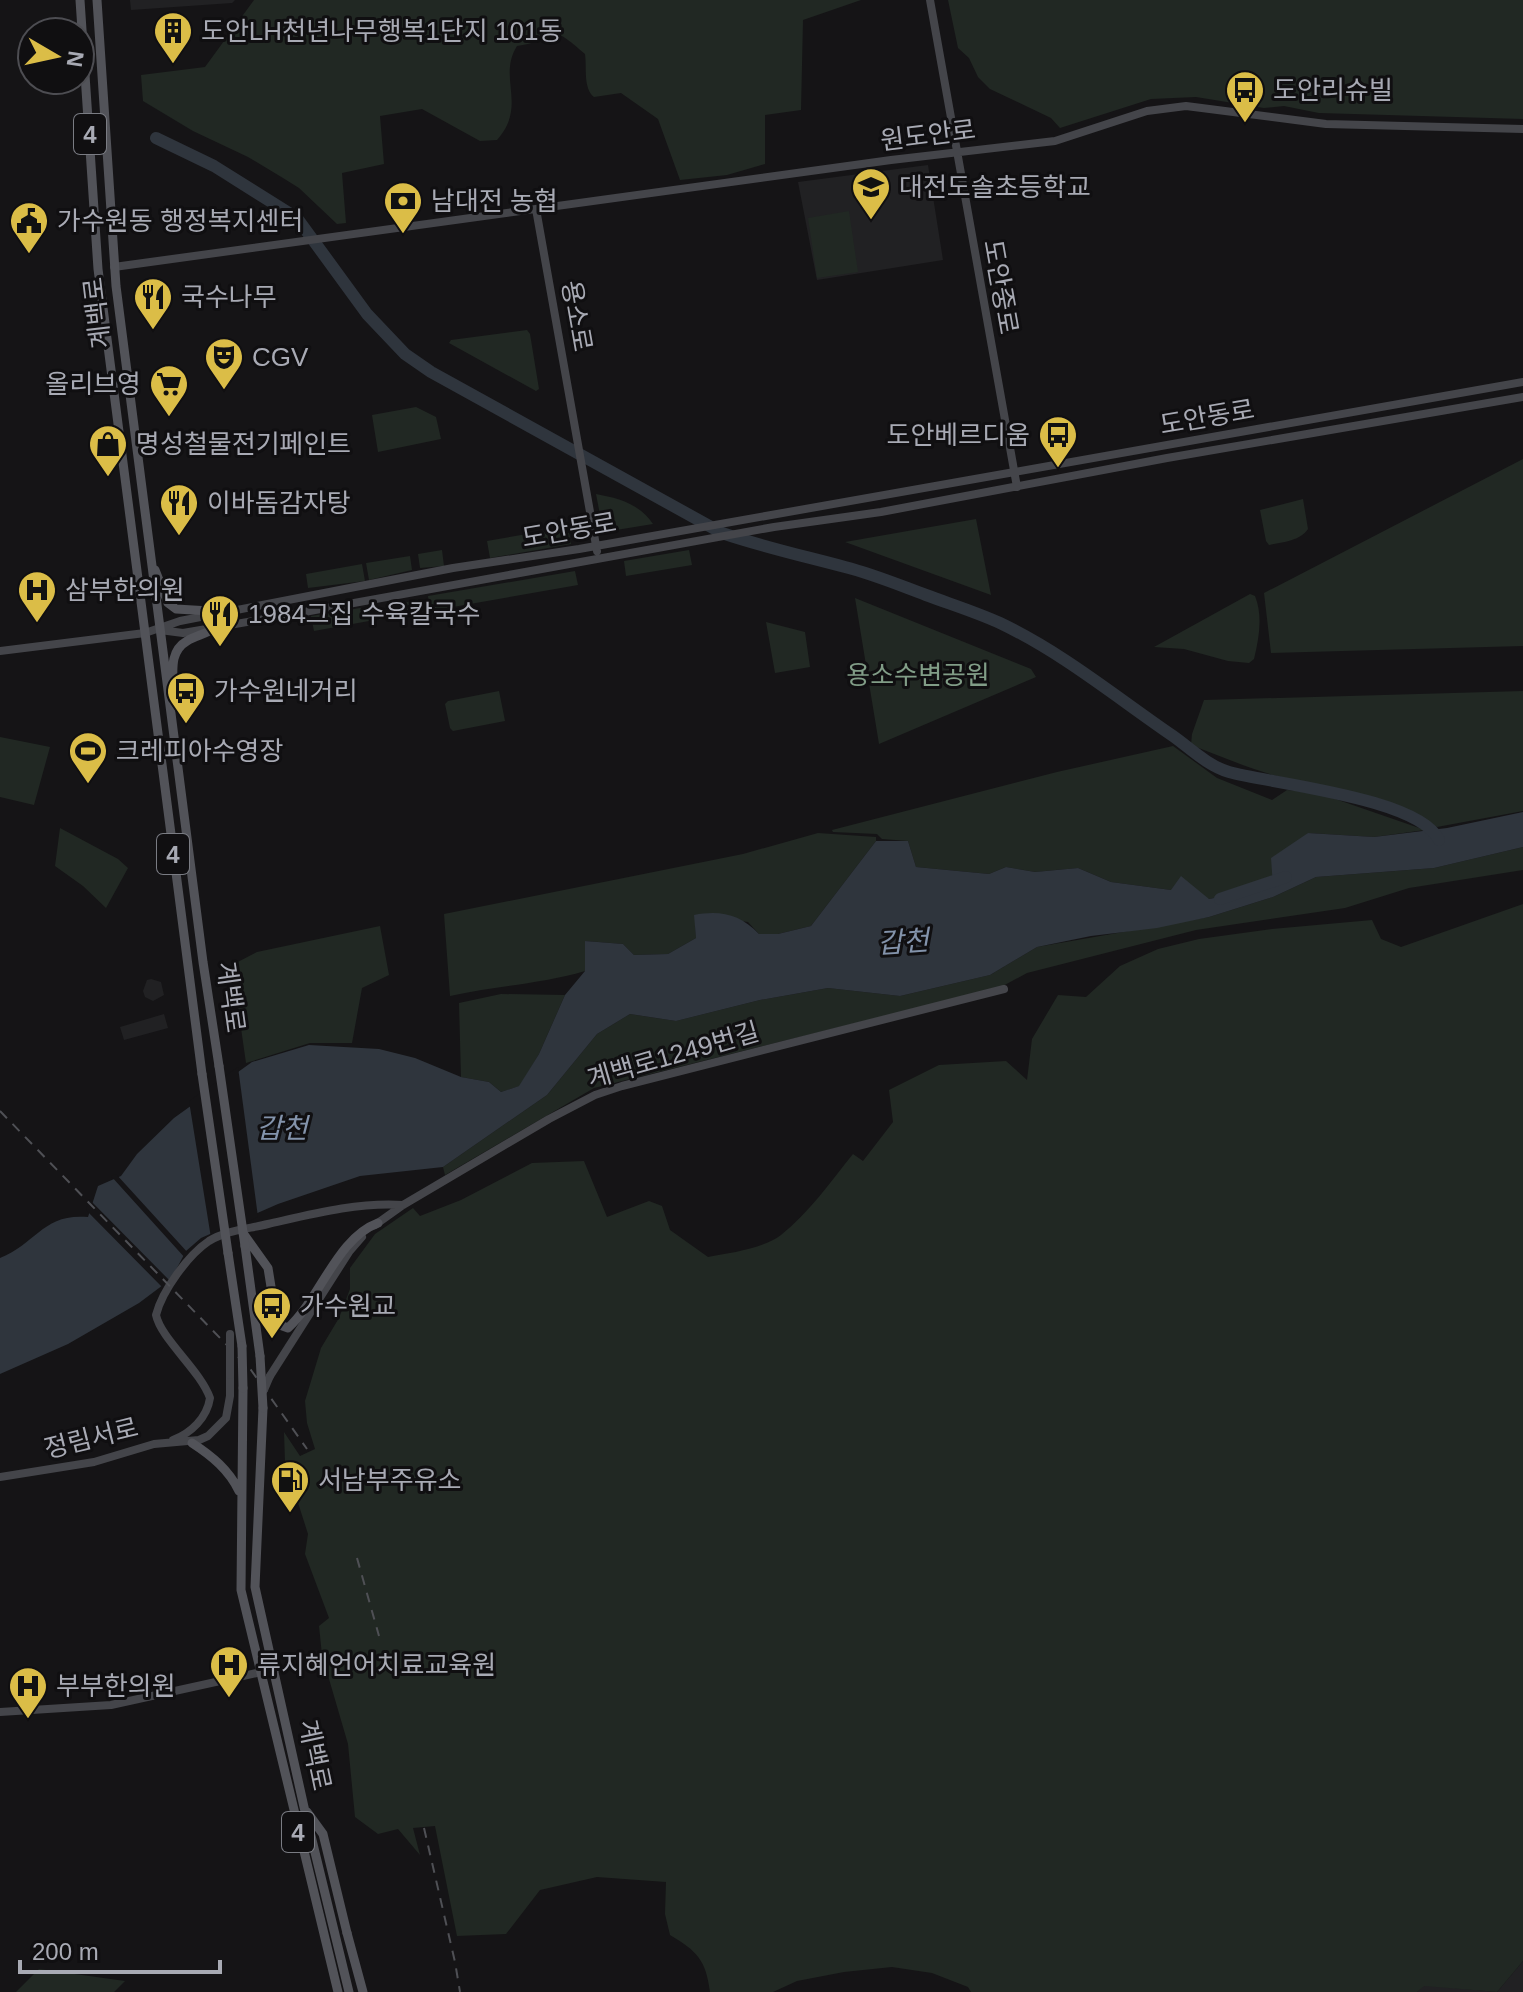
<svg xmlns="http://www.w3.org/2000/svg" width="1523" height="1992" viewBox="0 0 1523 1992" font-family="Arial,'Noto Sans KR',sans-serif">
<rect width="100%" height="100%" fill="#151416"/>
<path fill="#212123" d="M 130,0 L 235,0 L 232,3 L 131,10 Z
M 928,165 L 943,260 L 817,280 L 798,182 Z
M 151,979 L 161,982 L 164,995 L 153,1001 L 145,997 L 143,991 L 147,980 Z
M 164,1014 L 168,1028 L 124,1040 L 120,1027 Z
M 1523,1961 L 1523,1992 L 1417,1992 L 1423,1985 L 1497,1992 Z"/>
<path fill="#212823" d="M 254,0 L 861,0 L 803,20 L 801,110 L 765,115 L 765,164 L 727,175 L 680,180 L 658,119 L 621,93 L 594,97 C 583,88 587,68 585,54 C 543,17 560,40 517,46 C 497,78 528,105 497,140 L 480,141 L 422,109 L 380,116 L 384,164 L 342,173 L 346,223 L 337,224 L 299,188 L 283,178 L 248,157 L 193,131 L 143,101 L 141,75 L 205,67 Z
M 948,0 L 1523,0 L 1523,119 L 1319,113 L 1284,106 L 1264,108 L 1196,97 L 1151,99 L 1060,128 L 1051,118 L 990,89 L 978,77 L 969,58 L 958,48 Z
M 849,211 L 858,272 L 817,278 L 808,218 Z
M 527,330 L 530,334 L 539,389 L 536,391 L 449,343 L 451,340 Z
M 416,407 L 436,417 L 441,439 L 378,452 L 372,415 Z
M 1523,459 L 1523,646 L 1271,653 L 1264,593 Z
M 596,494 C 618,498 640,504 653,524 L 610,531 L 602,525 Z
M 1303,499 L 1308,529 C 1300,541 1283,542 1269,545 L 1266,541 L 1260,510 Z
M 976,519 L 991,595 L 845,542 Z
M 568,527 L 571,544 L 490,558 L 487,541 Z
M 442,550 L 444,566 L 420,568 L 418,554 Z
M 689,550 L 692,565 L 626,576 L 624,561 Z
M 410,556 L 412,570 L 369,580 L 366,563 Z
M 362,564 L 365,581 L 308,588 L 306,574 Z
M 575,571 L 578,585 L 430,611 L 428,596 Z
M 1250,594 L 1255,596 C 1263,616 1259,638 1254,659 L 1249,663 L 1228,661 L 1184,649 L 1154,647 Z
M 855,598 L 1031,669 L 1036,677 L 879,744 Z
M 418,599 L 421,613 L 379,620 L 377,612 C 392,609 404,602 418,599 Z
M 360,608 L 367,610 L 369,621 L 314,631 L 311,616 Z
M 766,622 L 805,632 L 810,667 L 775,673 Z
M 499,691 L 505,721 L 453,731 L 450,728 L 445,704 L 448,701 Z
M 1523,691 L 1523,811 L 1437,827 C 1390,792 1328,789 1273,775 C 1245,767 1218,755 1191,745 L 1192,734 L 1204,700 Z
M 0,737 L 50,747 L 34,805 L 0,797 Z
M 1173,746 L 1217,778 L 1272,800 L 1287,790 L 1318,793 L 1425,830 L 1374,837 L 1308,833 L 1273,886 L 1209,899 L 1171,890 L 1111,882 L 1078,868 L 1035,872 L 1006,867 L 989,874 L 916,867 L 908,841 L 882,839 L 877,834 L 833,832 L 832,830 L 1057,772 Z
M 60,828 L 118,859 L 128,868 L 106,908 L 83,886 L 55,866 Z
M 818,833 L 876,837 L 876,841 L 811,926 L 778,934 L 759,934 L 748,922 L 695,915 L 696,938 L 668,954 L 634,955 L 623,944 L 585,941 L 585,971 C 541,984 495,986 450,996 L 444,914 L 743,854 Z
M 1523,847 L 1523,870 L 1409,888 L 1345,908 L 1196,930 L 1027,973 L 1001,987 L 594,1088 L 445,1175 L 443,1167 L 547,1095 L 597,1034 L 630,1014 L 676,1021 L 760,1000 L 828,988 L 900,996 L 990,975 L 1037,947 L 1209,917 L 1273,897 L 1316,877 L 1434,868 Z
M 1523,904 L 1523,1961 L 1497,1992 L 1424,1986 L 1417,1992 L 971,1992 L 968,1987 L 932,1973 L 892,1967 L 844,1972 L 797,1981 L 773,1992 L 710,1992 C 706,1960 697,1951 670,1935 L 665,1914 L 666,1882 L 597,1877 L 540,1890 L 506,1934 L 457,1936 L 435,1826 L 413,1828 L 420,1855 L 398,1829 L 378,1834 L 355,1817 L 348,1744 L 322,1655 L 319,1626 L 329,1618 L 305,1554 L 308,1534 L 285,1462 L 284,1432 L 300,1456 L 315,1449 L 307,1423 L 305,1401 L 321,1348 L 339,1318 L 350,1289 L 350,1268 L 375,1234 L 413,1208 L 420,1216 L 461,1200 L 532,1163 L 584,1161 L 607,1217 L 649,1201 L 662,1206 L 670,1230 L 708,1257 C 731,1253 762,1249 781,1235 C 809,1213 831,1181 853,1154 L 863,1161 L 893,1122 L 889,1090 L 939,1065 L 1006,1061 L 1027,1080 L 1032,1039 L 1058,995 L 1086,997 L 1120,966 L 1158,949 L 1199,939 L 1272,929 L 1372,920 L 1381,939 L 1401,947 Z
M 380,926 L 389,975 L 362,988 L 352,1043 L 310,1043 L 246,1063 L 232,965 L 257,952 Z
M 501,994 L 565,995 L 539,1054 L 520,1086 L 501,1092 L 489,1082 L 461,1077 L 459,1003 Z
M 39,1969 L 125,1981 L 114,1992 L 16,1992 Z"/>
<path fill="#2f353d" d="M 1523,812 L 1523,847 L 1434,868 L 1316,877 L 1273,897 L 1209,917 L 1157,928 L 1091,936 L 1037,947 L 990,975 L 900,996 L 828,988 L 760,1000 L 676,1021 L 630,1014 L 597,1034 L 547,1095 L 443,1167 L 360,1176 L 278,1204 L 201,1238 L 186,1251 L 171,1279 L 139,1303 L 68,1344 L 0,1374 L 0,1258 C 37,1243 43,1213 88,1217 L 98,1186 L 121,1176 L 137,1154 L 174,1118 L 252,1062 L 309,1045 L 379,1049 L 415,1058 L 461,1077 L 489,1082 L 501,1092 L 519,1086 L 539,1054 L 565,995 L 585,971 L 585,941 L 623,944 L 634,955 L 668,954 L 696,938 L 694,915 C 720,910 740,914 759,934 L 778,934 L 811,926 L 876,841 L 908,841 L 916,867 L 989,874 L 1006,867 L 1035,872 L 1078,868 L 1111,882 L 1171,890 L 1181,876 L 1209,899 L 1273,886 L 1271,858 L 1308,833 L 1374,837 L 1447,828 Z"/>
<path fill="#151416" d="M 238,1067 L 258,1217 L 211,1238 L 189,1101 Z
M 116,1174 L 189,1254 L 186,1259 L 111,1176 Z
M 89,1199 L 172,1283 L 164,1289 L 86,1210 Z"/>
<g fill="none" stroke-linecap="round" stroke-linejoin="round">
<path stroke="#2f353d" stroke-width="12" d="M 156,138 L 214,166 L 297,218 L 367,314 L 405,354 L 431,372 L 722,533 C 763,547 804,556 845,567 C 873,574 899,585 926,595 C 950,604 976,612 1000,623 C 1063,653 1116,697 1173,736 C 1190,748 1208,766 1229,772 C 1273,784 1419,798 1439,840
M 1220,899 L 1286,877"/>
<path stroke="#44454a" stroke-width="8" d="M 930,0 L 1017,487
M 536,209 L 597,551
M 114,267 L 891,160 L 1055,141 L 1147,111 L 1186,106 L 1326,124 L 1523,129
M 160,630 L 183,633 L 271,618 L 774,527 L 881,512 L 1167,458 L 1523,397
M 0,651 L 145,633 L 180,621 L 453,568 L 579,549 L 1523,382
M 375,1225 L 403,1205 L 549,1119 L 595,1095 L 622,1086 L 1004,989
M 270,1376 L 349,1252 L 362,1237
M 173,1440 C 191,1433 207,1418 210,1398 C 200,1370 161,1339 156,1315 C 162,1291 188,1255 209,1241 C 227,1230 248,1229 268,1224 C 312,1214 357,1202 403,1205
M 0,1477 L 94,1462 L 154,1444 L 199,1440 L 208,1436 L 226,1418 L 230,1396 L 230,1375
M 0,1712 L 111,1705 L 275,1669"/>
<path stroke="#525359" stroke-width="9" d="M 80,0 L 98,269 L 202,1074
M 97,0 L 116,286 L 203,962 L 219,1066
M 155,570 L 168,603 L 176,609 L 227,612
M 173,699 C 175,679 166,653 187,641 C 197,635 207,634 216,627
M 243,1233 L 268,1268 L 277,1324 L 288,1328 C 320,1299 337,1238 378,1223
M 245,1246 L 260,1356
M 228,1253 L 242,1346
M 243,1388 L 241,1590 L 338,1992
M 263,1408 L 255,1587 L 304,1807 L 349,1992
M 192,1443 C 212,1456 229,1470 239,1491
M 307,1812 L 323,1834 L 347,1933"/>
<path stroke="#4f5055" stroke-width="2" stroke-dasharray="10 8" stroke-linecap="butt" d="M 0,1111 L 251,1370 L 307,1449
M 357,1558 L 379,1636
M 424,1828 L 455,1962 L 460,1992"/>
<path stroke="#44454a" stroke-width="8" d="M 230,1334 L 230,1375
M 264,1390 L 270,1376"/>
<path stroke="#525359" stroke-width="9" d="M 219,1066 L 245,1246
M 202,1074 L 228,1253
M 242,1346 L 243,1388
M 260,1356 L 263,1408
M 347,1933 L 363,1992"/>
</g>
<defs>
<g id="building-pin" transform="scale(2)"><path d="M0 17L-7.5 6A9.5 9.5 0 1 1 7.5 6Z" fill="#dbbd47" stroke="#100f11"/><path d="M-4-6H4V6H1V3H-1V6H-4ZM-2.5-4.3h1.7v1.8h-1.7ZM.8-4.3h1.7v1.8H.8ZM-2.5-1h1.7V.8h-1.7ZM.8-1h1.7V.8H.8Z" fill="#111"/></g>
<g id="bus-pin" transform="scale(2)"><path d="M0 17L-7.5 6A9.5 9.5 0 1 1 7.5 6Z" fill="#dbbd47" stroke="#100f11"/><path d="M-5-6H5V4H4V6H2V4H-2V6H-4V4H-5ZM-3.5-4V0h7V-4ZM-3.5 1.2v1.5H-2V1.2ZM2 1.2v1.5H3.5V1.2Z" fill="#111"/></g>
<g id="school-pin" transform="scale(2)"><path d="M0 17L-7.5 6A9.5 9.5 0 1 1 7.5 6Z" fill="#dbbd47" stroke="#100f11"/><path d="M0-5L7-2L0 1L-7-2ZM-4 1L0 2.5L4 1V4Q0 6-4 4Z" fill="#111"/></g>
<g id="bank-pin" transform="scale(2)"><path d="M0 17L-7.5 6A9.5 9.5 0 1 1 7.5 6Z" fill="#dbbd47" stroke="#100f11"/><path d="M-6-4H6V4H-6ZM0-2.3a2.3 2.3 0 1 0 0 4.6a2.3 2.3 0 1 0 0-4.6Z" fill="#111"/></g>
<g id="civic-pin" transform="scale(2)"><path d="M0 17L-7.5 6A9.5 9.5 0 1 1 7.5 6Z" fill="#dbbd47" stroke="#100f11"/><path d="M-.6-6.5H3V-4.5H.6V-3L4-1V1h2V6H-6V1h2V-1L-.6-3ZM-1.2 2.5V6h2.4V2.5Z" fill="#111"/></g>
<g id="restaurant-pin" transform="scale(2)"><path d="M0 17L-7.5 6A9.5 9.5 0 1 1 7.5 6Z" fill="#dbbd47" stroke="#100f11"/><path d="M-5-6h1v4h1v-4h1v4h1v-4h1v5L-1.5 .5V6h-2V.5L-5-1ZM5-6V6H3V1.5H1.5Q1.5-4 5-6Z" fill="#111"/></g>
<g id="theatre-pin" transform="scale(2)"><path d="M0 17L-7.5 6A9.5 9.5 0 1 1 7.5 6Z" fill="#dbbd47" stroke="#100f11"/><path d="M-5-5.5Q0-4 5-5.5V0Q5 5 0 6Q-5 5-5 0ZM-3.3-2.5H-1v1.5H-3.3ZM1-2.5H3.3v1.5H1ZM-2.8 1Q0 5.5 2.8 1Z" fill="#111"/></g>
<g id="supermarket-pin" transform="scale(2)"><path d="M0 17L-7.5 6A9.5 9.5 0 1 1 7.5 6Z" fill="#dbbd47" stroke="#100f11"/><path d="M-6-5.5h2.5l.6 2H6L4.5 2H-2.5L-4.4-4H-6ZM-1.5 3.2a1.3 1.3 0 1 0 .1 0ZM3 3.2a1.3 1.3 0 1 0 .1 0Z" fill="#111"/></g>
<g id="shop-pin" transform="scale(2)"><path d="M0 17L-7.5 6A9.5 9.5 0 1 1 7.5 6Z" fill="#dbbd47" stroke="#100f11"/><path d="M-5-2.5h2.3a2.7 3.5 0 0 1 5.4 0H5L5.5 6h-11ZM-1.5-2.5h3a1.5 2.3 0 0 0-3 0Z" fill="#111"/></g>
<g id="hospital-pin" transform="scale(2)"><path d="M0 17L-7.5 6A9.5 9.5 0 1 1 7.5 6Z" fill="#dbbd47" stroke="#100f11"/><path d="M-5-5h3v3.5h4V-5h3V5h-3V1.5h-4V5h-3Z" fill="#111"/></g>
<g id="stadium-pin" transform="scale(2)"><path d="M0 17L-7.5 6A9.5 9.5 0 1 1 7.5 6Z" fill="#dbbd47" stroke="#100f11"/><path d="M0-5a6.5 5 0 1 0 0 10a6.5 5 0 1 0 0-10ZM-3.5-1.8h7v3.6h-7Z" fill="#111"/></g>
<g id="fuel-pin" transform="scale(2)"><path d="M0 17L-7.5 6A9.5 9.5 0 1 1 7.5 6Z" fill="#dbbd47" stroke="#100f11"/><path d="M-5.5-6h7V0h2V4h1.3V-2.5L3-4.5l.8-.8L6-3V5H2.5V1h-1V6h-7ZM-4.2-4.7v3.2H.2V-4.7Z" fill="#111"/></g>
</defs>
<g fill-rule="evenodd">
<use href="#building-pin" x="173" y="31"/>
<use href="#bus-pin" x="1245" y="90"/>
<use href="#school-pin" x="871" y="187"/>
<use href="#bank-pin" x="403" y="201"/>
<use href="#civic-pin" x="29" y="221"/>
<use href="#restaurant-pin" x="153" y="297"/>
<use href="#theatre-pin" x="224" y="357"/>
<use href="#supermarket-pin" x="169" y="384"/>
<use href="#bus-pin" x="1058" y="435"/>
<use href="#shop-pin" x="108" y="444"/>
<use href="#restaurant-pin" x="179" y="503"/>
<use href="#hospital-pin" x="37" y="590"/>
<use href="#restaurant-pin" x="220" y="614"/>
<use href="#bus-pin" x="186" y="691"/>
<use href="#stadium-pin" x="88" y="751"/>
<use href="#bus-pin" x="272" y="1306"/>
<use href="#fuel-pin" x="290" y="1480"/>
<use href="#hospital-pin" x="229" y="1665"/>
<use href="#hospital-pin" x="28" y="1686"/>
</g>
<g text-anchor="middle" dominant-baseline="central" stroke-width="6" stroke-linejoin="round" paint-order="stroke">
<g fill="#100f11" stroke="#7a7c83" stroke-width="2">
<rect x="74" y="114" width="32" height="40" rx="6"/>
<rect x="157" y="834" width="32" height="40" rx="6"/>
<rect x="282" y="1812" width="32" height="40" rx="6"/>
</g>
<g font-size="24" font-weight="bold" fill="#a8aab4">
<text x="90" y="134">4</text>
<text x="173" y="854">4</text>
<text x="298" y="1832">4</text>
</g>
<g font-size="26" fill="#a8aab4" stroke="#100f11" text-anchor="start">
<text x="201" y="31">도안LH천년나무행복1단지 101동</text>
<text x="1273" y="90">도안리슈빌</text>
<text x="899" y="187">대전도솔초등학교</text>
<text x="431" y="201">남대전 농협</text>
<text x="57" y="221">가수원동 행정복지센터</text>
<text x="181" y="297">국수나무</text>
<text x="252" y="357">CGV</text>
<text x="141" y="384" text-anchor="end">올리브영</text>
<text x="1030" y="435" text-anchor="end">도안베르디움</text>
<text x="136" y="444">명성철물전기페인트</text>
<text x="207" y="503">이바돔감자탕</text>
<text x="65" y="590">삼부한의원</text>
<text x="248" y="614">1984그집 수육칼국수</text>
<text x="214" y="691">가수원네거리</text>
<text x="116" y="751">크레피아수영장</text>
<text x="300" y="1306">가수원교</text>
<text x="318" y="1480">서남부주유소</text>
<text x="257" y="1665">류지혜언어치료교육원</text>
<text x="56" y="1686">부부한의원</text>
</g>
<g font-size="26" fill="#a8aab4" stroke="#100f11">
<text transform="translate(928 135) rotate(-7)">원도안로</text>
<text transform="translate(1001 287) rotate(80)">도안중로</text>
<text transform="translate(97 313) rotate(-97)">계백로</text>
<text transform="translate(577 316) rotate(80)">용소로</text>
<text transform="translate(1207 417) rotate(-10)">도안동로</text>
<text transform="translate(569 530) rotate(-10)">도안동로</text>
<text transform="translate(231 997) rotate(82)">계백로</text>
<text transform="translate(673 1055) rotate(-16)">계백로1249번길</text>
<text transform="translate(91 1438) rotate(-14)">정림서로</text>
<text transform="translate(315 1755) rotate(78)">계백로</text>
</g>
<g font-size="26" fill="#819d87" stroke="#100f11">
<text x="918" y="675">용소수변공원</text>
</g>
<g font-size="28" font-style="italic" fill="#8393ab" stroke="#100f11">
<text transform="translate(903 942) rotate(-4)">갑천</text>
<text x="282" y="1128">갑천</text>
</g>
</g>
<g transform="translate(56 56) rotate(99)"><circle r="38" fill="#100f11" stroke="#4d4d52" stroke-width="2"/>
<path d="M0-6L14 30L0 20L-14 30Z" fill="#dbbd47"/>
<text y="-12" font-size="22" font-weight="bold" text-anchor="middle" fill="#a8aab4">N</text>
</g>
<path d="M20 1960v12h200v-12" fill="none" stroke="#a8aab4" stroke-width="4"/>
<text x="32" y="1960" font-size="24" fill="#a8aab4" stroke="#100f11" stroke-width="6" paint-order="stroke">200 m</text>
</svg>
